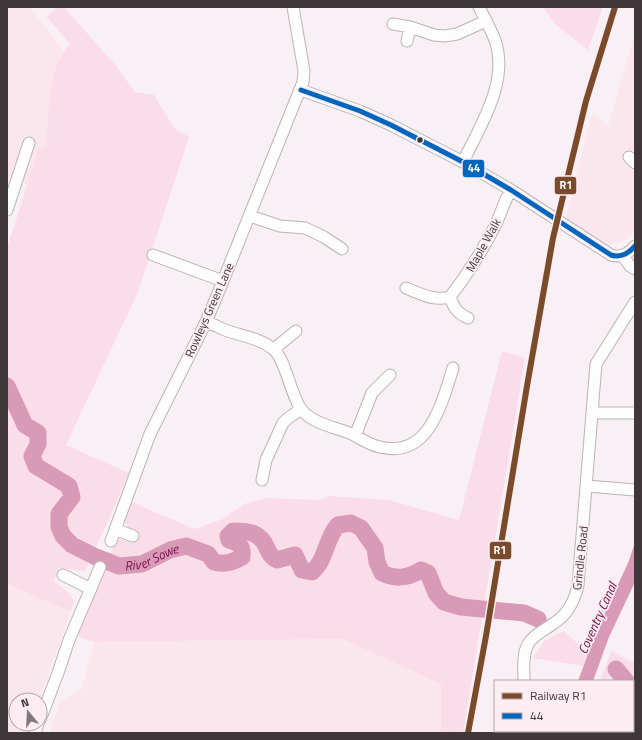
<svg xmlns="http://www.w3.org/2000/svg" width="642" height="740" viewBox="0 0 642 740" font-family="'Titillium Web',sans-serif">
<rect width="100%" height="100%" fill="#f8f0f4"/>
<path fill="#fbe6ee" d="M 7,7 L 30,7 L 63,51 L 56,69 L 49,99 L 47,146 L 39,148 L 27,185 L 7,178 Z
M 635,33 L 635,230 L 624,241 L 608,246 L 566,218 L 591,117 L 594,115 L 608,126 Z
M 7,584 L 71,612 L 39,700 L 16,700 L 16,724 L 31,724 L 28,733 L 7,733 Z
M 343,639 L 455,690 L 451,733 L 49,733 L 61,701 L 82,689 L 94,642 Z"/>
<path fill="#fbddea" d="M 57,7 L 64,7 L 117,67 L 135,92 L 154,95 L 174,128 L 189,137 L 157,235 L 138,292 L 66,445 L 129,473 L 108,521 L 85,571 L 58,568 L 54,581 L 70,594 L 74,601 L 71,612 L 7,584 L 7,248 L 39,148 L 47,146 C 48,115 47,67 70,44 L 47,17 Z
M 543,7 L 603,7 L 588,50 L 555,24 Z
M 502,351 L 525,358 L 463,733 L 441,733 L 441,684 L 343,639 L 94,642 L 77,636 L 109,556 L 116,542 L 120,539 L 131,541 L 136,531 C 118,525 127,516 132,502 L 194,529 L 223,519 L 244,504 L 267,498 L 318,500 L 330,496 L 389,500 L 459,520 Z
M 564,631 L 588,653 L 583,666 L 533,658 L 544,641 Z
M 611,651 L 635,663 L 635,733 L 585,733 L 586,731 L 633,731 L 633,681 L 600,681 Z"/>
<path fill="#d89ab6" d="M 635,543 L 635,582 L 609,637 L 593,681 L 578,681 L 596,632 L 628,563 Z"/>
<g fill="none" stroke-linecap="round" stroke-linejoin="round">
<g stroke="#d89ab6" stroke-width="17">
<path id="s1" d="M 7,386 L 25,425 L 38,433 L 38,444 L 32,456 L 36,466 L 69,486 L 72,497 L 59,514 L 59,527 L 63,536 L 72,545 L 96,557 L 119,566 L 142,564 L 170,550 L 186,546 L 208,554 L 214,562 C 225,565 233,562 242,557 C 243,545 240,544 229,540 L 228,536 L 233,531 C 249,531 260,532 267,548 C 270,554 271,557 277,560 L 295,555 L 302,570 L 312,572 C 327,559 325,539 338,525 L 351,523 L 361,528 L 375,548 L 377,562 L 382,573 C 396,580 408,578 421,570 L 428,573 L 436,593 L 444,602 L 461,607 L 524,613 L 538,619"/>
<path d="M 616,669 L 626,681"/>
</g>
<g stroke="#bab2b5" stroke-width="13">
<path id="minor" d="M 393,24 L 410,27 L 434,35 L 445,36 L 457,34 L 486,21
M 407,41 L 410,27
M 301,90 L 360,111 L 391,125 L 463,162 L 511,190 L 611,255 C 621,258 628,254 635,246
M 629,157 L 635,163
M 463,162 C 480,126 508,84 496,43 C 492,31 485,19 479,7
M 7,210 L 29,143
M 250,216 L 280,226 L 305,228 L 324,237 L 342,249
M 153,255 L 223,281
M 623,256 L 630,266 L 635,269
M 406,288 C 421,294 433,301 450,297 C 467,275 482,251 495,226 C 501,214 504,201 511,190
M 450,297 C 454,308 457,313 468,318
M 206,322 C 212,324 219,327 225,330 C 241,336 260,338 273,349 C 285,357 291,396 301,409 C 311,423 334,427 349,433 C 359,437 369,445 380,447 C 429,459 442,403 453,368
M 274,349 L 296,331
M 592,413 L 635,413
M 355,436 L 372,393 L 390,375
M 262,480 L 266,460 L 283,423 L 287,419 L 301,409
M 587,486 L 635,490
M 115,529 L 133,536
M 111,541 L 150,434 L 206,322 L 223,281 L 303,82 L 304,71 L 293,7
M 63,575 L 91,589
M 524,681 C 524,670 522,655 528,644 C 534,634 545,630 554,623 C 567,615 575,600 578,585 L 596,364 L 635,302
M 40,720 L 58,673 L 69,640 L 100,567
M 35,733 L 38,724
M 518,733 L 518,731"/>
</g>
<use href="#minor" stroke="#fefdfd" stroke-width="11"/>
<g stroke="#fcedf3" stroke-width="8">
<path id="bus-1" d="M 301,90 L 360,111 L 391,125 L 463,162 L 511,190 L 611,255 C 621,258 628,254 635,246"/>
</g>
<use href="#bus-1" stroke="#0065bd" stroke-width="5"/>
<g stroke="#fcedf3" stroke-width="9">
<path id="rail-1" d="M 468,733 L 486,636 L 527,386 L 553,238 L 586,101 L 615,7"/>
</g>
<use href="#rail-1" stroke="#7a4b2a" stroke-width="6"/>
</g>
<circle fill="#40373a" stroke="#fcedf3" stroke-width="1.5" cx="420" cy="140" r="3.5"/>
<g text-anchor="middle" dominant-baseline="central" stroke-width="3.5" stroke-linejoin="round" paint-order="stroke">
<g font-size="12" fill="#40373a" stroke="#fcedf3">
<text transform="translate(483 245) rotate(-61)">Maple Walk</text>
<text transform="translate(209 310) rotate(-66)">Rowleys Green Lane</text>
<text transform="translate(580 558) rotate(-84)">Grindle Road</text>
</g>
<g font-size="13" font-style="italic" fill="#780e4b" stroke="#fcedf3">
<text stroke="none"><textPath href="#s1" startOffset="286">River Sowe</textPath></text>
<text transform="translate(597 618) rotate(-66)">Coventry Canal</text>
</g>
</g>
<g stroke="#fcedf3" stroke-width="1.5">
<rect x="462" y="159" width="23" height="19" rx="4" fill="#0065bd"/>
<rect x="554" y="176" width="23" height="19" rx="4" fill="#7a4b2a"/>
<rect x="489" y="541" width="23" height="19" rx="4" fill="#7a4b2a"/>
</g>
<g font-size="11" text-anchor="middle" font-weight="bold" fill="#fff">
<text x="474" y="172">44</text>
<text x="566" y="189">R1</text>
<text x="500" y="554">R1</text>
</g>
<rect width="642" height="740" fill="none" stroke="#40373a" stroke-width="16"/>
<rect x="494" y="680" width="140" height="52" fill="#fcedf3" stroke="#b1a4a9"/>
<rect x="502" y="693" width="20" height="6" fill="#7a4b2a" stroke="#b1a4a9"/>
<text x="530" y="700" font-size="12" fill="#40373a">Railway R1</text>
<rect x="502" y="713" width="20" height="6" fill="#0065bd" stroke="#b1a4a9"/>
<text x="530" y="720" font-size="12" fill="#40373a">44</text>
<g transform="translate(28 712) rotate(342)"><circle r="19" fill="#fcedf3" stroke="#b1a4a9"/>
<path d="M0-3L7 15L0 10L-7 15Z" fill="#80787b"/>
<text y="-6" font-size="11" font-weight="bold" text-anchor="middle" fill="#40373a">N</text>
</g>
</svg>
